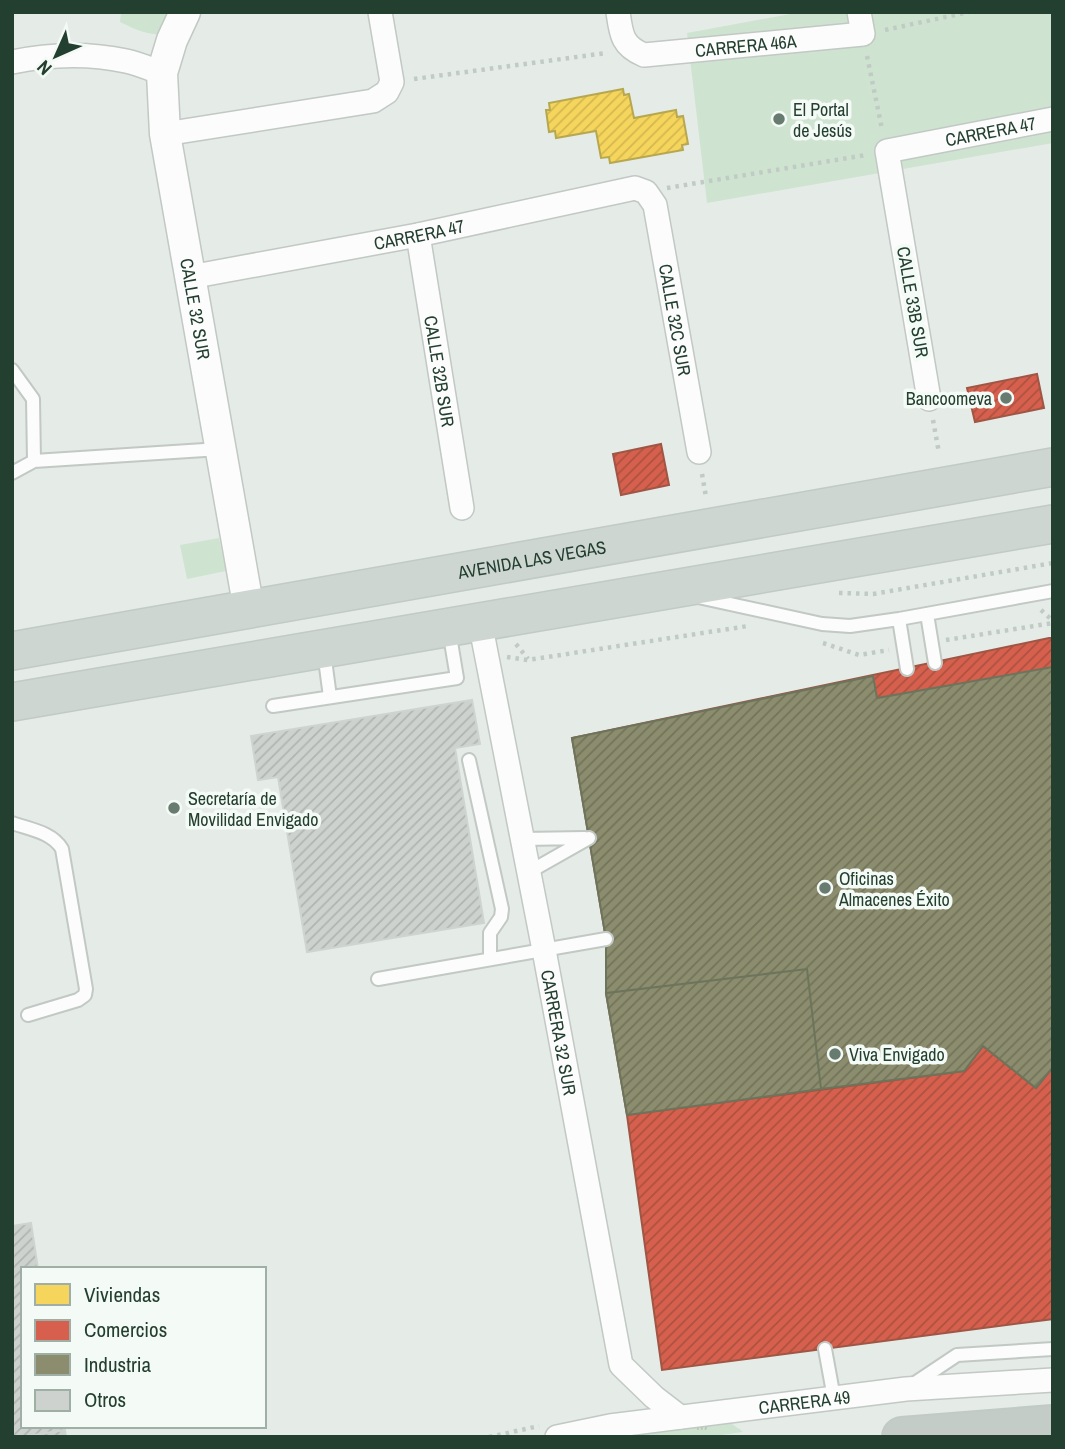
<svg xmlns="http://www.w3.org/2000/svg" width="1065" height="1449" viewBox="0 0 1065 1449" font-family="'Archivo Narrow',sans-serif">
<defs>
<pattern id="grass-tufts" width="24" height="20" patternUnits="userSpaceOnUse" patternTransform="scale(1.75)"><rect width="24" height="20" fill="#cee4d0"/><path d="M3 7l-1-3M5 7V3M7 7l1-3M15 17l-1-3M17 17v-4M19 17l1-3" fill="none" stroke="#b1c5b3"/></pattern>
<pattern id="homes-hatch" width="6" height="6" patternUnits="userSpaceOnUse" patternTransform="scale(1.75)"><rect width="6" height="6" fill="#f6d55c"/><path d="M-1 1l2-2M0 6l6-6M5 7l2-2" fill="none" stroke="#d3b850"/></pattern>
<pattern id="shops-hatch" width="6" height="6" patternUnits="userSpaceOnUse" patternTransform="scale(1.75)"><rect width="6" height="6" fill="#d6604d"/><path d="M-1 1l2-2M0 6l6-6M5 7l2-2" fill="none" stroke="#ad5140"/></pattern>
<pattern id="industry-hatch" width="6" height="6" patternUnits="userSpaceOnUse" patternTransform="scale(1.75)"><rect width="6" height="6" fill="#8c8c6e"/><path d="M-1 1l2-2M0 6l6-6M5 7l2-2" fill="none" stroke="#72745b"/></pattern>
<pattern id="building-hatch" width="6" height="6" patternUnits="userSpaceOnUse" patternTransform="scale(1.75)"><rect width="6" height="6" fill="#cdd2cf"/><path d="M-1 1l2-2M0 6l6-6M5 7l2-2" fill="none" stroke="#b0b5b2"/></pattern>
</defs>
<rect width="100%" height="100%" fill="#e5ebe7"/>
<path fill="url(#grass-tufts)" d="M 724,1418 L 743,1432 L 707,1437 L 618,1437 L 640,1431 Z"/>
<path fill="#cee4d0" d="M 121,12 L 177,12 L 166,35 C 148,35 136,30 120,22 Z
M 801,12 L 1053,12 L 1053,143 L 707,203 L 687,33 Z
M 219,538 L 226,571 L 187,579 L 180,545 Z"/>
<path fill="url(#homes-hatch)" stroke="#b7a84f" stroke-width="2" d="M 623,89 L 624,95 L 629,94 L 634,118 L 676,110 L 677,117 L 683,116 L 688,144 L 682,145 L 683,150 L 610,163 L 609,157 L 601,158 L 596,131 L 556,138 L 555,131 L 549,132 L 546,110 L 550,110 L 549,103 Z"/>
<path fill="url(#shops-hatch)" stroke="#a05644" stroke-width="2" d="M 1037,374 L 1044,408 L 975,422 L 967,388 Z
M 661,444 L 669,485 L 621,495 L 613,454 Z
M 1049,638 L 1053,638 L 1053,1319 L 662,1370 L 627,1115 L 606,993 L 606,939 L 572,738 Z
M 983,1046 L 1036,1088 L 1053,1067 L 1053,1319 L 662,1370 L 627,1115 L 964,1071 Z"/>
<path fill="url(#industry-hatch)" stroke="#6c755b" stroke-width="2" d="M 1053,667 L 1053,1067 L 1036,1088 L 983,1046 L 964,1071 L 821,1089 L 807,969 L 606,993 L 606,939 L 572,738 L 873,676 L 877,698 Z
M 807,969 L 821,1089 L 627,1115 L 606,993 Z"/>
<path fill="url(#building-hatch)" stroke="#ced4d0" stroke-width="2" d="M 472,700 L 480,744 L 455,748 L 484,923 L 307,952 L 278,777 L 258,780 L 251,736 Z
M 31,1223 L 38,1269 L 23,1269 L 23,1426 L 64,1426 L 65,1430 L 22,1437 L 12,1437 L 12,1226 Z
M 65,1430 L 66,1437 L 22,1437 Z"/>
<g fill="none" stroke-linecap="round" stroke-linejoin="round">
<g stroke="#c2c8c4" stroke-width="16">
<path id="service" d="M 12,370 L 33,399 L 34,461 L 220,449
M 12,473 L 34,461
M 698,597 L 822,624 L 850,626 L 899,619 L 1053,591
M 927,614 L 935,663
M 899,619 L 907,669
M 324,652 L 330,697
M 273,706 L 457,678 L 449,630
M 469,760 L 502,909 L 501,917 L 490,933 L 490,959
M 12,823 C 29,829 52,832 62,849 L 86,989 L 85,995 L 78,1000 L 28,1015
M 522,839 L 585,838
M 529,872 L 589,838
M 378,979 L 606,939
M 825,1349 L 834,1398
M 912,1385 L 957,1355 L 1053,1349"/>
</g>
<g stroke="#c2c8c4" stroke-width="26">
<g id="minor">
<path id="s1" d="M 618,12 C 621,34 622,46 644,55 L 863,34 L 859,12"/>
<path d="M 12,62 C 50,54 89,53 126,61 C 139,64 151,69 162,73"/>
<path d="M 165,134 L 373,101 L 387,92 L 392,82 L 380,12"/>
<path id="s2" d="M 418,235 L 462,508"/>
<path id="s3" d="M 190,277 L 418,235 L 635,188 L 646,192 L 655,205 L 699,452"/>
<path id="s4" d="M 929,399 L 887,151 L 1053,119"/>
<path id="s5" d="M 480,622 L 544,950 L 621,1365 L 654,1397 L 680,1417"/>
<path id="s6" d="M 557,1437 L 610,1426 L 906,1389 L 1053,1380"/>
</g>
</g>
<g stroke="#c2c8c4" stroke-width="33">
<g id="tertiary">
<path id="s7" d="M 185,12 L 172,40 L 162,73 L 165,134 L 249,610"/>
</g>
</g>
<g stroke="#c1cac5" stroke-width="40">
<g id="primary">
<path id="s8" d="M 12,651 L 1053,467"/>
<path d="M 12,702 L 1053,524"/>
</g>
</g>
<g stroke="#c1cac5" stroke-width="42">
<path id="trunk" d="M 902,1437 L 1053,1425"/>
</g>
<path stroke="#c1cbc5" stroke-width="4.5" stroke-dasharray="3.5 5" stroke-linecap="butt" d="M 885,30 L 969,12
M 867,56 L 882,129
M 414,79 L 606,53
M 667,188 L 866,155
M 933,420 L 939,453
M 702,474 L 706,497
M 839,593 L 873,594 L 1053,563
M 1041,610 L 1053,621
M 946,640 L 1053,623
M 823,643 L 859,655 L 889,650
M 516,644 L 528,659
M 507,657 L 528,660 L 748,626
M 489,1437 L 539,1426"/>
<use href="#service" stroke="#fbfcfb" stroke-width="12"/>
<use href="#minor" stroke="#fbfcfb" stroke-width="23"/>
<use href="#tertiary" stroke="#fbfcfb" stroke-width="30"/>
<use href="#primary" stroke="#ced6d2" stroke-width="37"/>
<use href="#trunk" stroke="#c4ccc8" stroke-width="38"/>
</g>
<g fill="#677b70" stroke="#f4faf5" stroke-width="2.5">
<circle cx="779" cy="119" r="7"/>
<circle cx="1006" cy="398" r="7"/>
<circle cx="174" cy="808" r="7"/>
<circle cx="825" cy="888" r="7"/>
<circle cx="835" cy="1054" r="7"/>
</g>
<g text-anchor="middle" dominant-baseline="central" stroke-width="7" stroke-linejoin="round" paint-order="stroke">
<g font-size="18" fill="#233f30" stroke="#f4faf5">
<text stroke="none"><textPath href="#s1" startOffset="156">CARRERA 46A</textPath></text>
<text stroke="none"><textPath href="#s4" startOffset="357">CARRERA 47</textPath></text>
<text stroke="none"><textPath href="#s3" startOffset="233">CARRERA 47</textPath></text>
<text transform="translate(913 302) rotate(80)">CALLE 33B SUR</text>
<text stroke="none"><textPath href="#s7" startOffset="304">CALLE 32 SUR</textPath></text>
<text stroke="none"><textPath href="#s3" startOffset="598">CALLE 32C SUR</textPath></text>
<text stroke="none"><textPath href="#s2" startOffset="138">CALLE 32B SUR</textPath></text>
<text stroke="none"><textPath href="#s8" startOffset="528">AVENIDA LAS VEGAS</textPath></text>
<text stroke="none"><textPath href="#s5" startOffset="418">CARRERA 32 SUR</textPath></text>
<text stroke="none"><textPath href="#s6" startOffset="250">CARRERA 49</textPath></text>
</g>
<g font-size="18" fill="#233f30" stroke="#f4faf5" text-anchor="start">
<text x="793" y="109">El Portal<tspan x="793" dy="21">de Jesús</tspan></text>
<text x="992" y="398" text-anchor="end">Bancoomeva</text>
<text x="188" y="798">Secretaría de<tspan x="188" dy="21">Movilidad Envigado</tspan></text>
<text x="839" y="878">Oficinas<tspan x="839" dy="21">Almacenes Éxito</tspan></text>
<text x="849" y="1054">Viva Envigado</text>
</g>
</g>
<rect width="1065" height="1449" fill="none" stroke="#233f30" stroke-width="28"/>
<rect x="21" y="1267" width="245" height="161" fill="#f4faf5" stroke="#a0afa6" stroke-width="2"/>
<rect x="35" y="1284" width="35" height="21" fill="#f6d55c" stroke="#a0afa6" stroke-width="2"/>
<text x="84" y="1302" font-size="21" fill="#233f30">Viviendas</text>
<rect x="35" y="1320" width="35" height="21" fill="#d6604d" stroke="#a0afa6" stroke-width="2"/>
<text x="84" y="1337" font-size="21" fill="#233f30">Comercios</text>
<rect x="35" y="1354" width="35" height="21" fill="#8c8c6e" stroke="#a0afa6" stroke-width="2"/>
<text x="84" y="1372" font-size="21" fill="#233f30">Industria</text>
<rect x="35" y="1390" width="35" height="21" fill="#cdd2cf" stroke="#a0afa6" stroke-width="2"/>
<text x="84" y="1407" font-size="21" fill="#233f30">Otros</text>
<g transform="translate(56 56) rotate(225)" stroke="#f4faf5" stroke-width="5" paint-order="stroke">
<path d="M0-5L12 26L0 18L-12 26Z" fill="#233f30"/>
<text y="-10" font-size="19" font-weight="bold" text-anchor="middle" fill="#233f30">N</text>
</g>
</svg>
